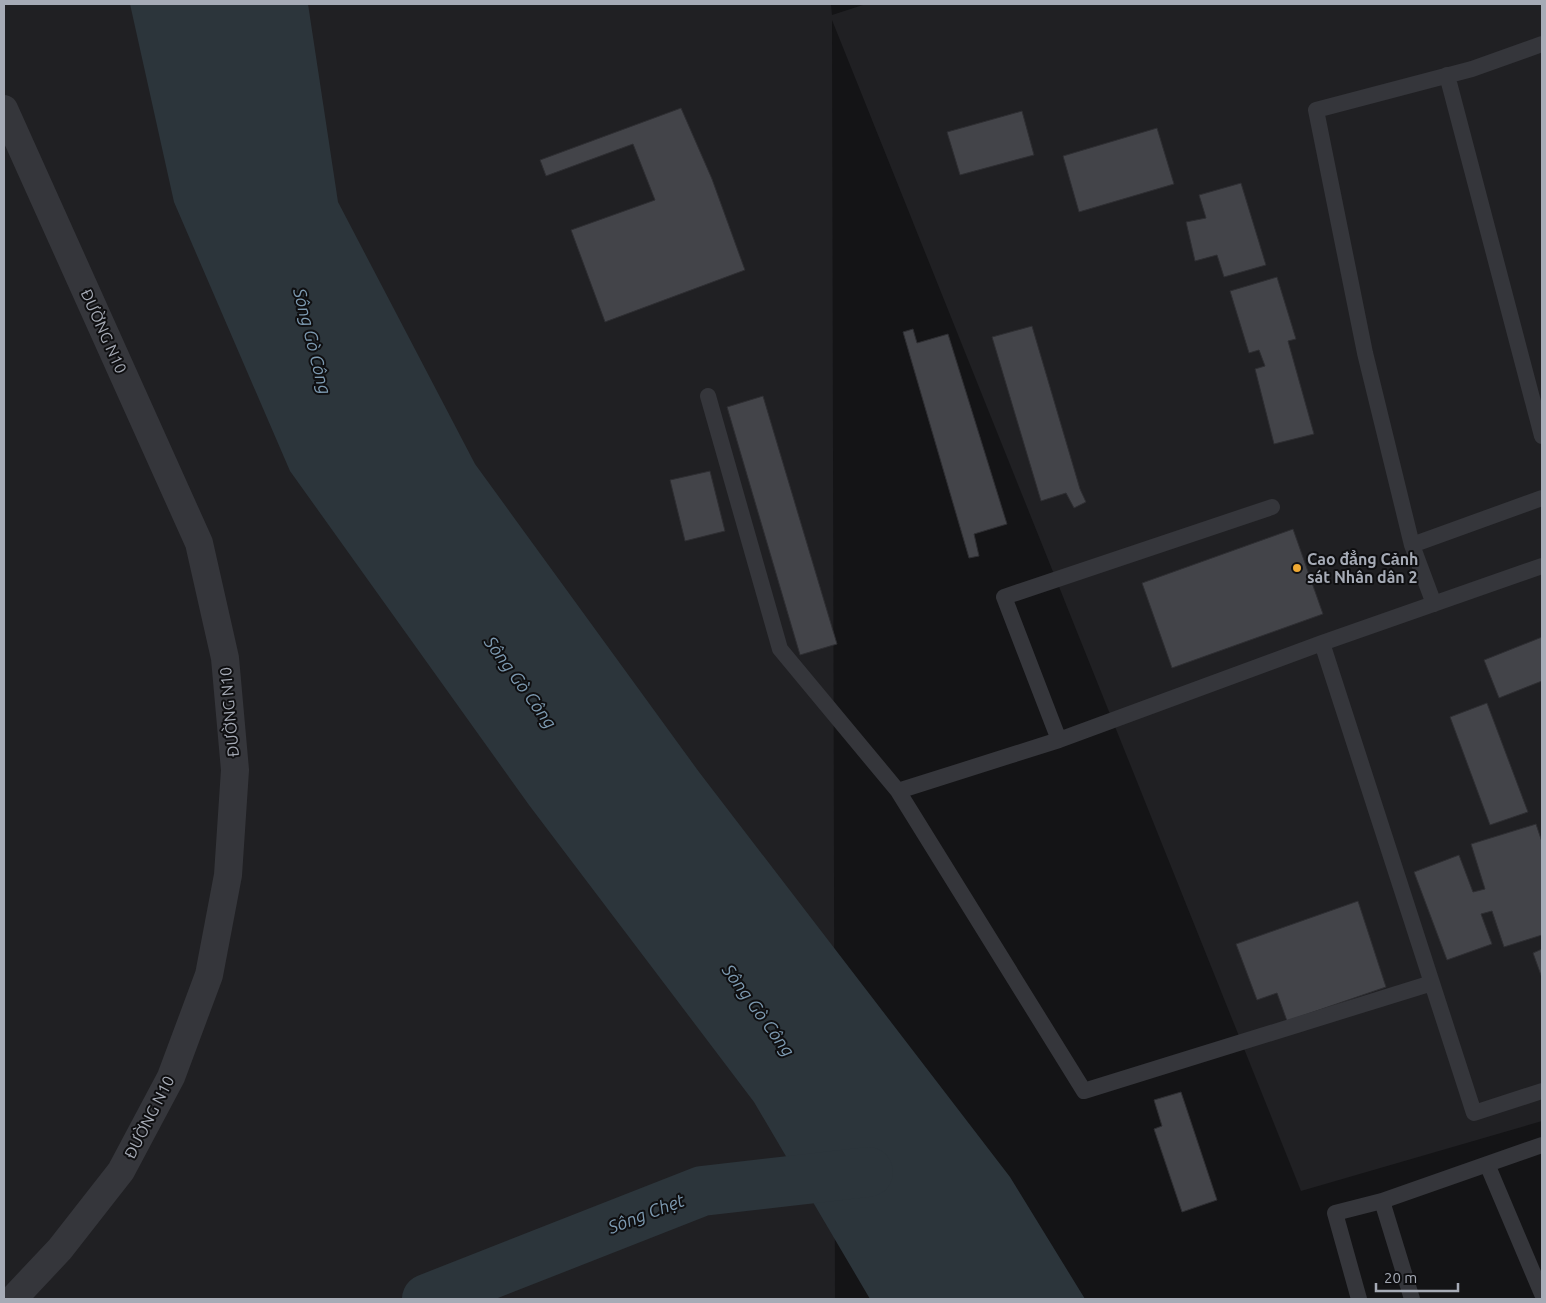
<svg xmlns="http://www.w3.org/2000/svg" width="1546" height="1303" viewBox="0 0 1546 1303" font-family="Ubuntu,sans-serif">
<rect width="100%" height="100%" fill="#141416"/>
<path fill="#202023" d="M 4,4 L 831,4 L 832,15 L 866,4 L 1542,4 L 1542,1121 L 1301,1191 L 832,20 L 835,1299 L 4,1299 Z"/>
<path fill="#2c353b" d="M 130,4 L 308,4 L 338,202 L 475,464 L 699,772 L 1010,1177 L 1085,1299 L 870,1299 L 754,1102 L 529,805 L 290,471 L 174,202 Z"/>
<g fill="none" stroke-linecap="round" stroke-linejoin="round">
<path stroke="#2c353b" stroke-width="50" d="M 427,1299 L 702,1191 L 868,1172"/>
</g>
<path fill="#434449" stroke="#2e2e32" d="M 681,108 L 712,179 L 745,270 L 605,322 L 571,230 L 655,200 L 633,144 L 546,176 L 540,160 Z
M 1022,111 L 1034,155 L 960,175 L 947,132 Z
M 1157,128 L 1174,184 L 1079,212 L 1063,156 Z
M 1241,183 L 1266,265 L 1224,277 L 1217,255 L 1195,261 L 1186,222 L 1206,218 L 1199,195 Z
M 1277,277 L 1296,339 L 1288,341 L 1314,434 L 1274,444 L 1255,369 L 1265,366 L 1259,350 L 1249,353 L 1230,291 Z
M 1032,326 L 1080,489 L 1086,502 L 1074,508 L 1066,493 L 1041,501 L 992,337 Z
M 913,329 L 917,343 L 948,334 L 1007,524 L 974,534 L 979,556 L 969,558 L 903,332 Z
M 763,396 L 837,644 L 800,655 L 727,407 Z
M 710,471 L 725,531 L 685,541 L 670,480 Z
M 1293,529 L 1323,614 L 1172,668 L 1142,583 Z
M 1542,637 L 1542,681 L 1499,698 L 1484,660 Z
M 1487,703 L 1528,812 L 1490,825 L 1450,717 Z
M 1536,824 L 1542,842 L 1542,935 L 1504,947 L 1492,911 L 1481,914 L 1492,944 L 1447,960 L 1414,872 L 1459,855 L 1473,892 L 1485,889 L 1471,844 Z
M 1358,901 L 1386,987 L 1287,1021 L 1277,993 L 1257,1000 L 1236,944 Z
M 1542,949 L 1542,978 L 1533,953 Z
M 1181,1092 L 1217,1200 L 1182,1212 L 1154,1129 L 1162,1126 L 1154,1100 Z"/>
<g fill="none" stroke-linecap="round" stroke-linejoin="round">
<path stroke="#35363b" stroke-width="16" d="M 1447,75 L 1542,436
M 708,396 L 780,649 L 898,791
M 1412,545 L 1542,498
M 1434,604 L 1412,545 L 1365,353 L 1316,110 L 1472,69 L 1542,44
M 1322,643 L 1474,1113 L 1542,1091
M 1059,740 L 1004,597 L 1272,507
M 1432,983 L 1084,1091 L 898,791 L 1059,740 L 1322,643 L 1542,566
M 1487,1164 L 1542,1294
M 1382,1201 L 1412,1299
M 1359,1299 L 1335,1213 L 1382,1201 L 1542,1145"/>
<path stroke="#35363b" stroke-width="28" d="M 4,109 L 199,543 L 225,658 L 235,770 L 228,875 L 209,975 L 171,1077 L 121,1171 L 60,1249 L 13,1299"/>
</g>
<circle fill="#efa933" stroke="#0f0f11" stroke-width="2" cx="1297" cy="568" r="5"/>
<g text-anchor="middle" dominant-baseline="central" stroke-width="4" stroke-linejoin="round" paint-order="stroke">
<g font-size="16" fill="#a6abb6" stroke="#0f0f11">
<text transform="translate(104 331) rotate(66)">ĐƯỜNG N10</text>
<text transform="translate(229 712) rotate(-95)">ĐƯỜNG N10</text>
<text transform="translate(149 1117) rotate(-63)">ĐƯỜNG N10</text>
</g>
<g font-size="16" font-weight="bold" fill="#a6abb6" stroke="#0f0f11" text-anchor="start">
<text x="1307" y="559">Cao đẳng Cảnh<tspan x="1307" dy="18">sát Nhân dân 2</tspan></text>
</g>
<g font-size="18" font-style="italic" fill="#7d9ab1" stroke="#0f0f11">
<text transform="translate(313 341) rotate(76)">Sông Gò Công</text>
<text transform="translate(521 682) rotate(54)">Sông Gò Công</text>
<text transform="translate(759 1010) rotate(54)">Sông Gò Công</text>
<text transform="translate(646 1213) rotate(-21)">Sông Chẹt</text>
</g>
</g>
<rect width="1546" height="1303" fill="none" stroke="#a6abb6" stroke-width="10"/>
<path d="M1376 1283v8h82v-8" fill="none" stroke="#a6abb6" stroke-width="2.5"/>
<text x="1384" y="1283" font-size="15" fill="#a6abb6" stroke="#0f0f11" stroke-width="4" paint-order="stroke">20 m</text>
</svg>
